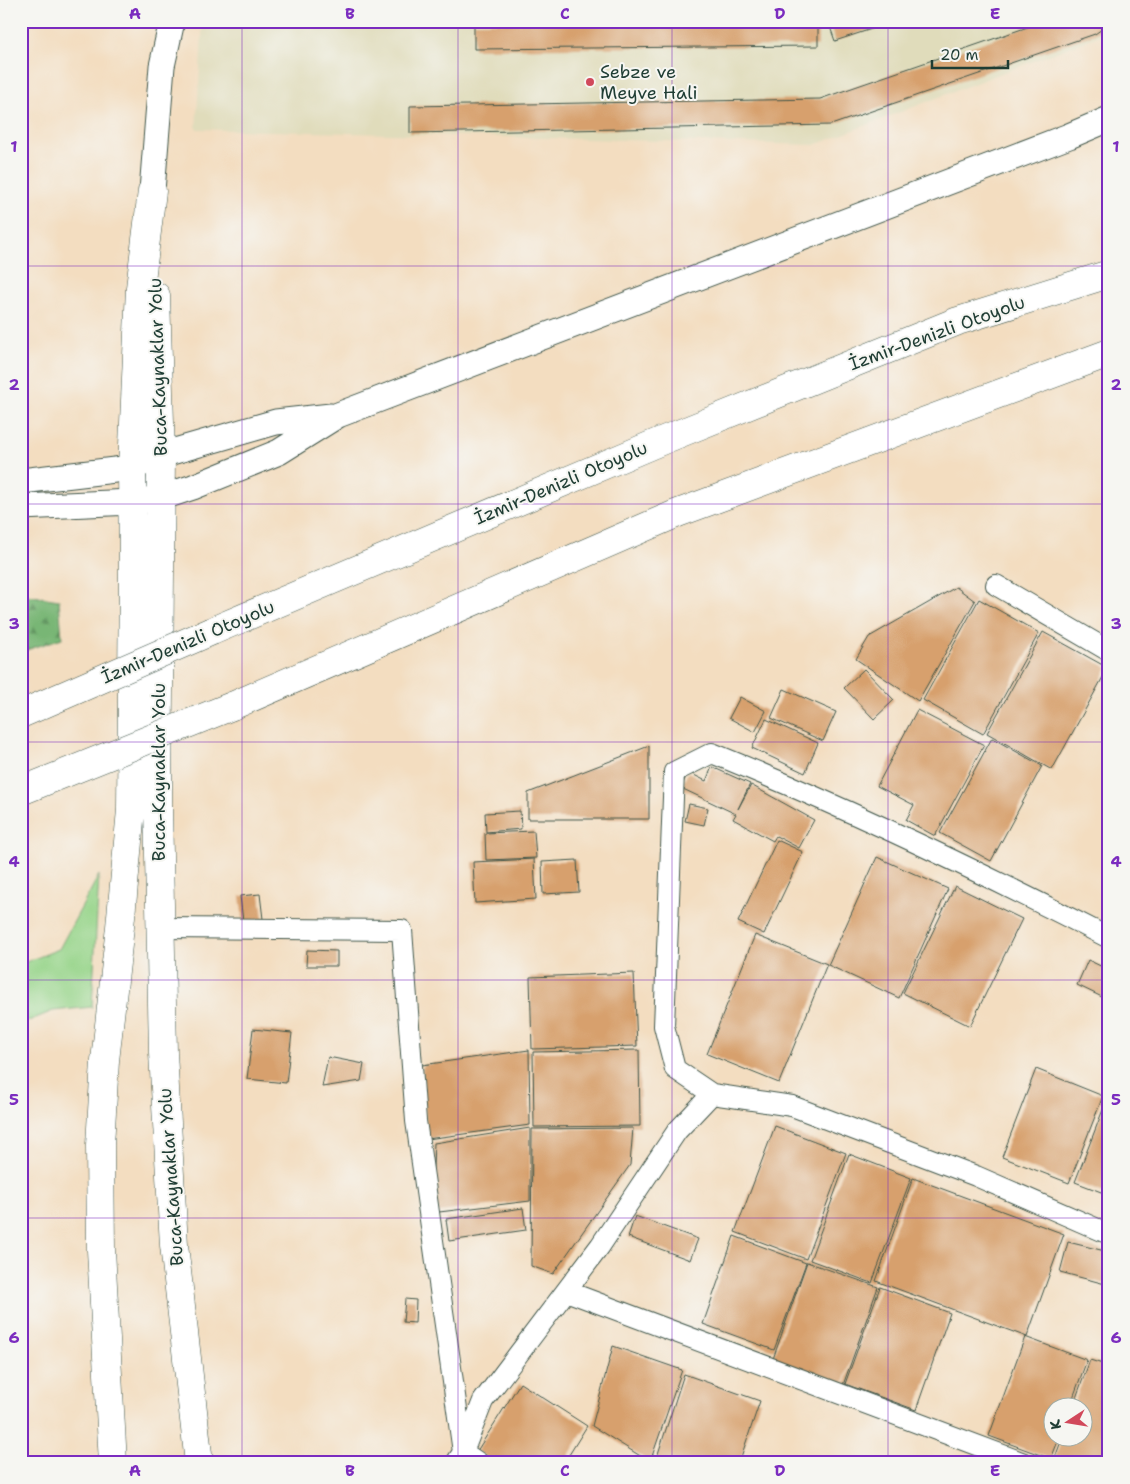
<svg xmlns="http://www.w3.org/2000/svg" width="1130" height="1484" viewBox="0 0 1130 1484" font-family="'Shantell Sans',sans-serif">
<defs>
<pattern id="forest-firs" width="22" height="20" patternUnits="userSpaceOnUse" patternTransform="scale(1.25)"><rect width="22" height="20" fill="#78b675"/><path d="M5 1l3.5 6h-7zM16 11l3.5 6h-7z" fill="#629561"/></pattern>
</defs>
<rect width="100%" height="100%" fill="#f6f6f2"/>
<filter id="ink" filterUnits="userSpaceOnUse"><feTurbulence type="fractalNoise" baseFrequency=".02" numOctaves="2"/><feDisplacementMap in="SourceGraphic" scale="10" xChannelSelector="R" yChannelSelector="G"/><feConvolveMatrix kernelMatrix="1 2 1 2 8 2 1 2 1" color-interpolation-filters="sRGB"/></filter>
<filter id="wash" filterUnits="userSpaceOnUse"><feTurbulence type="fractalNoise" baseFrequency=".0096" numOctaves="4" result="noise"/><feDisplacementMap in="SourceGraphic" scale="20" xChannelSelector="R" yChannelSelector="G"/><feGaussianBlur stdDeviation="1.12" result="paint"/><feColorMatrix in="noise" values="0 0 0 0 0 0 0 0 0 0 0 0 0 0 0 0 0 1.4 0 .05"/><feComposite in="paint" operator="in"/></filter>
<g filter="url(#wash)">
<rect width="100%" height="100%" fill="#f3ddc0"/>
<path fill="#e0dcbb" d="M 203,21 L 1109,21 L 1109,31 L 1103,34 L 815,145 L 196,129 Z"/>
<path fill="#96d489" stroke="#5a885e" d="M 99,875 L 92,1007 L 53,1011 L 21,1024 L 21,964 L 59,949 Z"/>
<path fill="url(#forest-firs)" stroke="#4c7a54" d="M 21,594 L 59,600 L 62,638 L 21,652 Z"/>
<g id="blocks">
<path fill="#d7a06d" d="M 631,21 L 818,21 L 818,46 L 474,49 L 474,23 Z
M 828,21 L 893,21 L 893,22 L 835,41 Z
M 1045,21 L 1109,21 L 1109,24 L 1095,34 L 831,125 L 410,133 L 410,106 L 820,99 Z
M 956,587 L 975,601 L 918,701 L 856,659 L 869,637 Z
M 979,599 L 1039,633 L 983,734 L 923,700 Z
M 1043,632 L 1108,668 L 1052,770 L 987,733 Z
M 864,669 L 894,700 L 874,719 L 844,688 Z
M 784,689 L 836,712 L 823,741 L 771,718 Z
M 740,697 L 766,711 L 755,732 L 729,718 Z
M 917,710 L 984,745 L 935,836 L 906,820 L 914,805 L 877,786 Z
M 766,719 L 818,743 L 805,773 L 752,748 Z
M 992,738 L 1042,766 L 991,861 L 940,833 Z
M 649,746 L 649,819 L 528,819 L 528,793 Z
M 712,767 L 750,784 L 738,809 L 751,785 L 814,820 L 799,848 L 776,836 L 773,841 L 733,819 L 736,814 L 681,788 L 688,772 L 706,781 Z
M 689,804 L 708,808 L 704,825 L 685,821 Z
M 520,811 L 521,829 L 486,832 L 485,813 Z
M 534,831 L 536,858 L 486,860 L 485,833 Z
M 777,840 L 803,852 L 764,934 L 738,922 Z
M 877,857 L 948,889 L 899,998 L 828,965 Z
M 534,859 L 536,899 L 475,903 L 473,862 Z
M 577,860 L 579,892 L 543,894 L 542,862 Z
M 955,886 L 1022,919 L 970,1026 L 903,993 Z
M 260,894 L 263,919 L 243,921 L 240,896 Z
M 755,935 L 827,964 L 779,1083 L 707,1054 Z
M 307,950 L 337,951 L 337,966 L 306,966 Z
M 1088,960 L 1109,970 L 1109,982 L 1102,997 L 1077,985 Z
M 634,973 L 637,1046 L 532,1049 L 530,977 Z
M 253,1029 L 292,1033 L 286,1083 L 247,1079 Z
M 529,1050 L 530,1125 L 427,1139 L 422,1065 Z
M 639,1050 L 640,1126 L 534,1127 L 533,1052 Z
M 328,1057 L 364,1064 L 361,1081 L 322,1087 Z
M 1036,1069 L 1103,1096 L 1069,1183 L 1002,1157 Z
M 1109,1094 L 1109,1195 L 1075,1182 Z
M 775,1126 L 846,1153 L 806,1259 L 735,1232 Z
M 530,1128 L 530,1201 L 431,1213 L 434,1143 Z
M 633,1128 L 630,1165 L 553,1274 L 531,1266 L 532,1129 Z
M 849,1154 L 911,1178 L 872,1283 L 810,1260 Z
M 913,1178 L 1064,1234 L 1027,1337 L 876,1281 Z
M 523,1208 L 526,1230 L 449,1241 L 446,1219 Z
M 635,1216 L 698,1239 L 690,1260 L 628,1237 Z
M 734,1236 L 806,1263 L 774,1350 L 703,1324 Z
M 1068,1242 L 1109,1252 L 1109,1285 L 1060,1272 Z
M 807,1262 L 878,1287 L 843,1385 L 773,1359 Z
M 880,1287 L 950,1313 L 916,1410 L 845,1384 Z
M 405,1299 L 416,1300 L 415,1323 L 403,1322 Z
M 1025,1337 L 1087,1360 L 1070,1406 L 1052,1406 L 1052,1436 L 1060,1436 L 1051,1459 L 989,1436 Z
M 613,1346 L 682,1370 L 650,1462 L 592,1426 Z
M 1090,1360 L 1109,1366 L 1109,1463 L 1053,1463 L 1063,1436 L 1082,1436 L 1082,1406 L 1073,1406 Z
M 684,1374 L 760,1401 L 739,1463 L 655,1463 Z
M 520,1383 L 587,1426 L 564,1463 L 496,1463 L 477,1451 Z
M 441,1459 L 439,1463 L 321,1463 L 321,1461 Z"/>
</g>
</g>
<g filter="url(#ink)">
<use href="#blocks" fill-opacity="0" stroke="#3f5549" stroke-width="1"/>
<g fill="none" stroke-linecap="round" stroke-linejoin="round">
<g stroke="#3f5549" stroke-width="22">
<path id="minor" d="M 996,585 L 1109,651
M 159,928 L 402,930 L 416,1121 L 463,1452 L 479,1463
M 712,1094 L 675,1069 L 664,1026 L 674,772 L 712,753 C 847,808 979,871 1109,938
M 566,1291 L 1024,1463
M 456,1463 L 463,1452 L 483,1401 L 600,1246 L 677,1131 L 712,1094 L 792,1106 L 976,1176 L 1109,1234"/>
</g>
<g stroke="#3f5549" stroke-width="27">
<path id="tertiary" d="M 152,191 L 162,66 L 172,21
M 21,481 L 132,468 L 161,455 L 276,422 L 331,416
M 21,507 L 132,502 L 160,498 L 193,487 L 279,452 L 338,415 L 1069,136 L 1109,119"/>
</g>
<g stroke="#3f5549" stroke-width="29">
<path id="primary" d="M 156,296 L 161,455 L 158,806 L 163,1053 L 174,1245 L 199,1463
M 113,1463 L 101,1250 L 100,1145 L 105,1061 L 120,927 L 131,810 L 133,569 L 132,468 L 140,288 L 152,191"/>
</g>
<g stroke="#3f5549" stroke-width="29">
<path id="motorway" d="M 212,631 L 661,441 L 958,321 L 1109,274
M 232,706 L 678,513 L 1109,353"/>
</g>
<use href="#minor" stroke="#fff" stroke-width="20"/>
<use href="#tertiary" stroke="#fff" stroke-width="25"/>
<use href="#primary" stroke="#fff" stroke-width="28"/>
<use href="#motorway" stroke="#fff" stroke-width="28"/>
<g stroke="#3f5549" stroke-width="29" stroke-linecap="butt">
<path id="motorway-bridge" d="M 21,714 L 212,631
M 21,791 L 232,706"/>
</g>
<use href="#motorway-bridge" stroke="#fff" stroke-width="28"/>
</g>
</g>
<path fill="none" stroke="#7b2cbf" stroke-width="1" stroke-opacity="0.55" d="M 242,21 L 242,1463M 458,21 L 458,1463M 672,21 L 672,1463M 888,21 L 888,1463M 21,266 L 1109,266M 21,504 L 1109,504M 21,742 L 1109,742M 21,980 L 1109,980M 21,1218 L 1109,1218"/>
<circle fill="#d1495b" stroke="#f6f6f2" stroke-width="2" cx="590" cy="82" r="5"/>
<g text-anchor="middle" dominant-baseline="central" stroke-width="4" stroke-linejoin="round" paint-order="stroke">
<g font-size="18" fill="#1f3d34" stroke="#f6f6f2" text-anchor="start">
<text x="600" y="72">Sebze ve<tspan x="600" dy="21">Meyve Hali</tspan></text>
</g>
<g font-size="18" fill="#1f3d34" stroke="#f6f6f2">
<text transform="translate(937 333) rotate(-20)">İzmir-Denizli Otoyolu</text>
<text transform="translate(158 367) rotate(-92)">Buca-Kaynaklar Yolu</text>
<text transform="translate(561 483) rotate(-23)">İzmir-Denizli Otoyolu</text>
<text transform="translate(188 642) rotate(-23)">İzmir-Denizli Otoyolu</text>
<text transform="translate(159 772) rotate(-90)">Buca-Kaynaklar Yolu</text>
<text transform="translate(171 1177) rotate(-94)">Buca-Kaynaklar Yolu</text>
</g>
</g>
<rect width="1130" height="1484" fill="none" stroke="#f6f6f2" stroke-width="55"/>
<g transform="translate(1068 1422) rotate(258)"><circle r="24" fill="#f6f6f2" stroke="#a0aca6"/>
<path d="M0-4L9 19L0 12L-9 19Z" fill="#d1495b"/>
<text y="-8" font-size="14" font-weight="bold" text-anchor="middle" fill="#1f3d34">K</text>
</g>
<path d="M932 60v8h76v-8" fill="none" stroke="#1f3d34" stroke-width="2.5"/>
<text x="940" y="60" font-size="15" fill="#1f3d34" stroke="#f6f6f2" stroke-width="4" paint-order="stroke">20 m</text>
<rect x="28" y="28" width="1074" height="1428" fill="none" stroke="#7b2cbf" stroke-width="2"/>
<g font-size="16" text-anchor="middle" font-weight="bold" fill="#7b2cbf">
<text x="135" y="19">A</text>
<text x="350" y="19">B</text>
<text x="565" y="19">C</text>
<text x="780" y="19">D</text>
<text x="995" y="19">E</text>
<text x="14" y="152">1</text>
<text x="1116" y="152">1</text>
<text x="14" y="390">2</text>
<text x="1116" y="390">2</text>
<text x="14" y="629">3</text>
<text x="1116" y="629">3</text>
<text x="14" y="867">4</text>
<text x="1116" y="867">4</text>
<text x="14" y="1105">5</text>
<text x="1116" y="1105">5</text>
<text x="14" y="1343">6</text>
<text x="1116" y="1343">6</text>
<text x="135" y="1476">A</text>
<text x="350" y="1476">B</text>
<text x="565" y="1476">C</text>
<text x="780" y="1476">D</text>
<text x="995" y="1476">E</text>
</g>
</svg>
